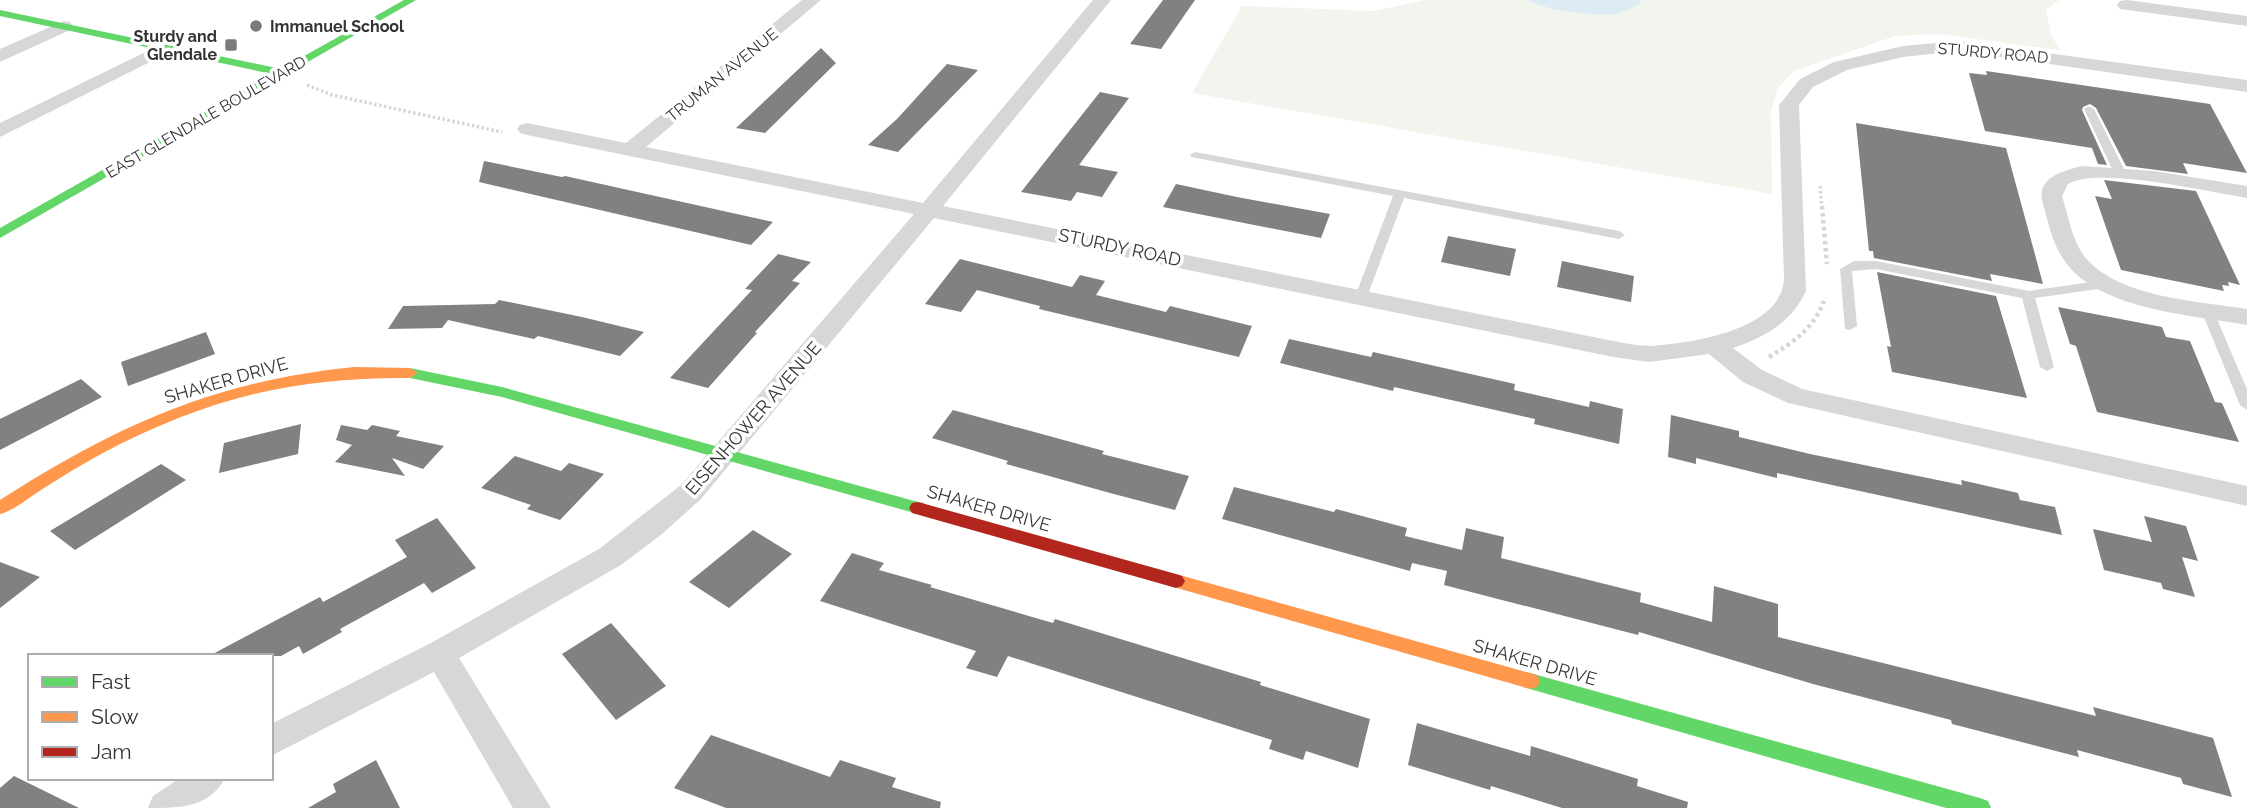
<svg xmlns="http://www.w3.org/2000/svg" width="2247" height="808" viewBox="0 0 2247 808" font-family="Raleway,sans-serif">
<rect width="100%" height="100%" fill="#fff"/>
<path fill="#f1f5ed" d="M 1425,0 L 1527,0 L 1530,2 L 1639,5 L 1642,0 L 2059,0 L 2046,10 L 2051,33 L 2059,50 L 1939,34 L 1895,36 L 1794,71 L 1777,89 L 1771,112 L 1772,194 L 1192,93 L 1242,6 L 1375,11 Z"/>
<path fill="#ddebf3" d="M 1527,0 L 1642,0 L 1639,5 C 1633,7 1626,11 1619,13 C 1600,18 1543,10 1527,0 Z"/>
<path fill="#818181" d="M 1163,0 L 1195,0 L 1161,49 L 1130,44 Z
M 821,48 L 836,63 L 765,133 L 736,128 Z
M 947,64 L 978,70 L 898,152 L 868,145 L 897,119 Z
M 1986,71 L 2210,104 L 2247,173 L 2183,163 L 2188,174 L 2126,166 L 2096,108 L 2090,104 L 2083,107 L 2082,110 L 2107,165 L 2098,164 L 2092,148 L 1985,131 L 1969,73 L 1987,75 Z
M 1100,92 L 1129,98 L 1079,165 L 1118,172 L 1102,197 L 1077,192 L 1071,201 L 1021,192 Z
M 1856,123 L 2006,148 L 2043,284 L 1990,274 L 1992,281 L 1874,258 L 1873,251 L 1869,251 Z
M 484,161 L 562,177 L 565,176 L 773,222 L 751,245 L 479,182 Z
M 2104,180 L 2196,191 L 2240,285 L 2228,282 L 2229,286 L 2222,285 L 2224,291 L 2121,270 L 2095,196 L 2112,199 Z
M 1176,184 L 1237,197 L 1330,214 L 1321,238 L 1163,207 Z
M 1448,236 L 1516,249 L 1510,276 L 1441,262 Z
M 778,254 L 811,262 L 792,281 L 800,283 L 755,332 L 757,333 L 708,388 L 670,378 L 752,290 L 745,289 Z
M 960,259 L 1072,287 L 1080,275 L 1105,281 L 1096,295 L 1166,312 L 1170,306 L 1252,326 L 1239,357 L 1039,309 L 1040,306 L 977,290 L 961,312 L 925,304 Z
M 1562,261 L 1634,276 L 1631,302 L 1557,287 Z
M 1877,272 L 1996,296 L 2027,398 L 1892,372 L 1887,346 L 1891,347 Z
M 499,300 L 582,317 L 644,332 L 620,356 L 538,336 L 534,339 L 448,320 L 442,328 L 388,329 L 403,306 L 495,304 Z
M 2058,307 L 2162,327 L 2166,337 L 2190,341 L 2215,402 L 2222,403 L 2239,442 L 2097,412 L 2076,346 L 2070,344 Z
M 206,332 L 215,354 L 128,386 L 121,362 Z
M 1289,339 L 1371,357 L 1373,352 L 1515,384 L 1514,390 L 1589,407 L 1590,401 L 1623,409 L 1619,444 L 1534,424 L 1535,419 L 1394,387 L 1393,391 L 1280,363 Z
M 81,379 L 102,397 L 0,450 L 0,419 Z
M 953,410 L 1104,451 L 1102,454 L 1189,476 L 1175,510 L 1110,493 L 1006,464 L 1008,461 L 932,438 Z
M 1671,415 L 1739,431 L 1739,437 L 1810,454 L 1962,485 L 1961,480 L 2018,493 L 2020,500 L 2055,507 L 2062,535 L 1777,473 L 1777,478 L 1696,458 L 1696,464 L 1668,457 Z
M 301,424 L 298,454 L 219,473 L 224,443 Z
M 341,425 L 367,430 L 372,425 L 400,431 L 396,436 L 444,446 L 423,469 L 392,458 L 405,476 L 335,462 L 352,445 L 336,440 Z
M 515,456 L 561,471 L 569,463 L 604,474 L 560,520 L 527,509 L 531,505 L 481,488 Z
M 161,464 L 186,480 L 75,550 L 50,531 Z
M 1234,487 L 1334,512 L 1336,509 L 1407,528 L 1405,536 L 1462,550 L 1466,528 L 1504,537 L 1501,558 L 1641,593 L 1640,602 L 1712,622 L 1714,586 L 1778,604 L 1778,637 L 2096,716 L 2093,707 L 2213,738 L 2232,797 L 2183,784 L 2181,778 L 2077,750 L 2079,757 L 1952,724 L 1951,720 L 1813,684 L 1639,632 L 1638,635 L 1444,585 L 1447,571 L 1412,563 L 1410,571 L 1222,519 Z
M 2144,516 L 2186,526 L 2198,561 L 2182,557 L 2195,597 L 2163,589 L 2161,583 L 2104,570 L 2093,529 L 2152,542 Z
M 437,518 L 476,568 L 432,593 L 424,583 L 340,629 L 342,632 L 303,654 L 299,646 L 281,656 L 209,656 L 320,597 L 323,602 L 407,557 L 395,540 Z
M 753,530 L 792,554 L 729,608 L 689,582 Z
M 852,553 L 884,563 L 879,570 L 932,585 L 930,587 L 1053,623 L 1055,619 L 1261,682 L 1260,685 L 1370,719 L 1358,768 L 1306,751 L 1303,760 L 1269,749 L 1272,740 L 1008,656 L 997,677 L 966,668 L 976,651 L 820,601 Z
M 0,562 L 40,577 L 0,608 Z
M 611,623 L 666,686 L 616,720 L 562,654 Z
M 1417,723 L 1530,756 L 1531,746 L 1638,779 L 1637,786 L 1688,802 L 1687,808 L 1562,808 L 1491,786 L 1490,790 L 1408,765 Z
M 711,735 L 830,777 L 840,760 L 896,778 L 892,787 L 941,802 L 940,808 L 726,808 L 674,788 Z
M 376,760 L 400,808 L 308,808 L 336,792 L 333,784 Z
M 14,776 L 79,808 L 0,808 L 0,788 Z"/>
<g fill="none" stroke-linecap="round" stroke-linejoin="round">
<path stroke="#d6d6d6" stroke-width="3.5" stroke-dasharray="2.5 2.5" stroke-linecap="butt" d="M 307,85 L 332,95 L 502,132
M 1820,186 L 1822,208"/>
<path stroke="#d6d6d6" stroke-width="4.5" stroke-dasharray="3.5 3.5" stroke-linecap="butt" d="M 1822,206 L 1827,264
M 1769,357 C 1795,341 1816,327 1825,297"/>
<path fill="#d7d7d7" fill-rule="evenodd" d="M 2089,106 L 2094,109 L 2126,173 L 2124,175 L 2120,176 L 2114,173 L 2084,109 Z
M 1195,152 L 1619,231 L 1625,235 L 1619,239 L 1404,198 L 1367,297 L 1361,301 L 1355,297 L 1393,196 L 1191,157 L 1190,155 Z
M 1854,261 L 1876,261 L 2029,291 L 2105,280 L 2111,284 L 2105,288 L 2035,298 L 2054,367 L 2047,371 L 2040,367 L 2022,298 L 1876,269 L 1852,271 L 1857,326 L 1850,330 L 1845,329 L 1840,269 Z
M 2207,306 L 2213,310 L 2247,389 L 2247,410 L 2240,405 L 2201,310 Z"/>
<path fill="#d7d7d7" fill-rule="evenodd" d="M 802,0 L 821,0 L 646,147 L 923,203 L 1093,0 L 1111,0 L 943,206 L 1613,341 C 1625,343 1639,346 1651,346 C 1691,343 1781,331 1784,279 L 1779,105 L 1800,79 L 1834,62 L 1903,46 L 1958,41 L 2247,80 L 2247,92 L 1958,51 L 1903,57 L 1847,70 L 1813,87 L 1799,105 L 1806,291 C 1791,323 1765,337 1733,348 L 1762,370 L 1802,389 L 2247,486 L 2247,506 L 1788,403 L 1743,382 L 1709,354 L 1649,362 L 1613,357 L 934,218 L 701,499 L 662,534 L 621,565 L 459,658 L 551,808 L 513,808 L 434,672 L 271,756 L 271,724 L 429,644 L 599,549 L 681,485 L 914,214 L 527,135 L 520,133 L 517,129 L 520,125 L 527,123 L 626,143 Z
M 2127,0 L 2247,16 L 2247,26 L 2120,9 L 2117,5 L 2120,1 Z
M 64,21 L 70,22 L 73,26 L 70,30 L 0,62 L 0,49 Z
M 164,43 L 170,44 L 173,48 L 170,52 L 0,137 L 0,123 Z
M 2082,166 L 2154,171 L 2247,186 L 2247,198 C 2209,192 2099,166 2068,184 L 2062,196 C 2068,215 2072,241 2085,257 C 2118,298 2199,301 2247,309 L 2247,325 C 2193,315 2102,310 2067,264 C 2053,247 2049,225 2043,204 C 2035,178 2062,171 2082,166 Z
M 180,778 L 225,778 C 209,808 180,808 148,808 L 153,796 Z"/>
<path fill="#63d668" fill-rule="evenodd" d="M 404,0 L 416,0 L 0,238 L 0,228 L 272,74 L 0,16 L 0,10 L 281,69 Z
M 410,368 L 502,387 L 918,502 L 924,503 L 927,508 L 924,513 L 918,514 L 502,397 L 405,377 L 402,373 L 405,369 Z
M 1530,673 L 1980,798 L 1988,801 L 1991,808 L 1946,808 L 1530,689 L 1523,687 L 1520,681 L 1523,675 Z"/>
<path fill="#ff974d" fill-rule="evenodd" d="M 354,367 L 410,368 L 418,373 L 410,378 C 291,377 206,399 101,454 C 81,465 61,477 41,490 C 28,498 15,510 0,514 L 0,500 C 117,425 215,381 354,367 Z
M 1176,574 L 1530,673 L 1537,675 L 1540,681 L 1537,687 L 1530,689 L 1170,586 L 1167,581 L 1170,576 Z"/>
<path fill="#b3261e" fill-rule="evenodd" d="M 918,502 L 1176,574 L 1182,576 L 1185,581 L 1182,586 L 1176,588 L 912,513 L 909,508 L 912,503 Z"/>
</g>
<g fill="#7a7a7a" stroke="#fff" stroke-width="2.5">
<circle cx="256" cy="26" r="7"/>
<rect x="224" y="38" width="14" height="14" rx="3.5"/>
</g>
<g text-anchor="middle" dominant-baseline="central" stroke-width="7" stroke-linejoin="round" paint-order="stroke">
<g font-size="16" font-weight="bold" fill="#333" stroke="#fff" text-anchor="start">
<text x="270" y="26">Immanuel School</text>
<text x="217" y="36" text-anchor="end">Sturdy and<tspan x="217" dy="18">Glendale</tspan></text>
</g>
<g font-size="16" fill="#333" stroke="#fff">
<text transform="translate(1993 53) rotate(5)">STURDY ROAD</text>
<text transform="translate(722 75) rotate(-39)">TRUMAN AVENUE</text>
<text transform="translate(206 117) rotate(-30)">EAST GLENDALE BOULEVARD</text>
</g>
<g font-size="18" fill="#333" stroke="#fff">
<text transform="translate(1120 247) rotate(12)">STURDY ROAD</text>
<text transform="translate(226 380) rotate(-16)">SHAKER DRIVE</text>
<text transform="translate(753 418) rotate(-49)">EISENHOWER AVENUE</text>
<text transform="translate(989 508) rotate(16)">SHAKER DRIVE</text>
<text transform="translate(1535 662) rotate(16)">SHAKER DRIVE</text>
</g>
</g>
<rect x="28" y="654" width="245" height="126" fill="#ffffff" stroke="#adadad" stroke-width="2"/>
<rect x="42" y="677" width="35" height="10" fill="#63d668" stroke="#adadad" stroke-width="2"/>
<text x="91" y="689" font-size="21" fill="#333333">Fast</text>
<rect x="42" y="712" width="35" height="10" fill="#ff974d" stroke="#adadad" stroke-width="2"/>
<text x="91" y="724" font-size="21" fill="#333333">Slow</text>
<rect x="42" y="747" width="35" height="10" fill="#b3261e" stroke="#adadad" stroke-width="2"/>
<text x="91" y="759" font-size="21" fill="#333333">Jam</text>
</svg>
